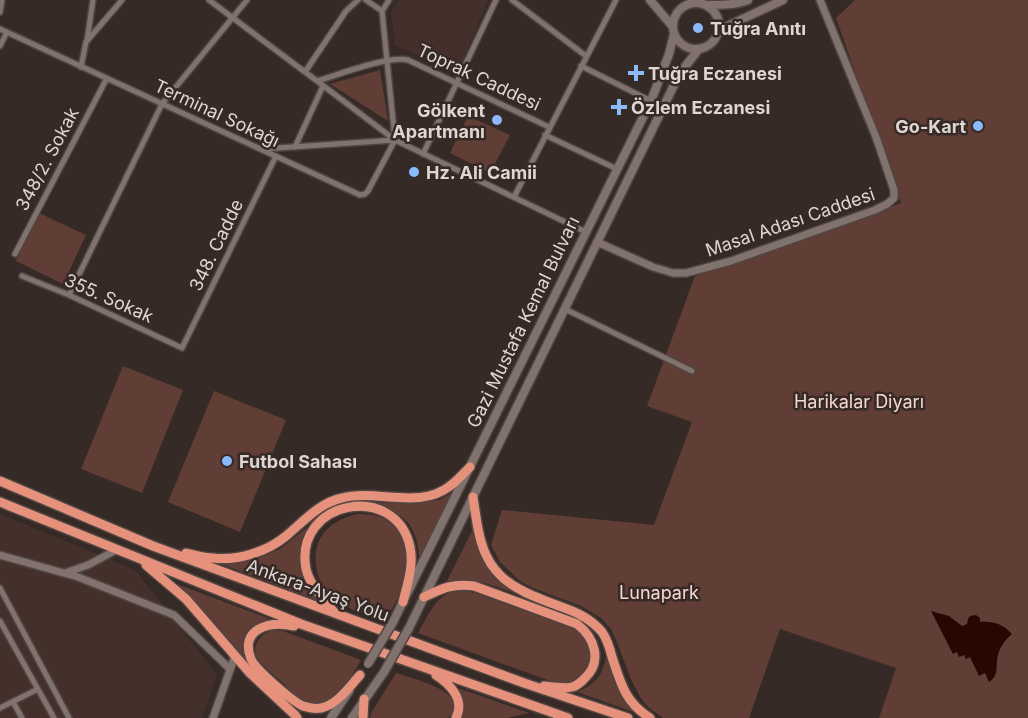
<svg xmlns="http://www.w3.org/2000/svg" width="1028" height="718" viewBox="0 0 1028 718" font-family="Inter,sans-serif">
<rect width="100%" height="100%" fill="#362a26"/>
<path fill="#43302b" d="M 399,0 L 488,0 L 458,73 L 455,73 L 395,45 L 391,12 Z
M 0,514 L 135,570 L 217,675 L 202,718 L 0,718 Z"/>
<path fill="#613e35" d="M 855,0 L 1028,0 L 1028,718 L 879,718 L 896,668 L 780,629 L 749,718 L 663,718 L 648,707 L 640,697 L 630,677 L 616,640 L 611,629 L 601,618 L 581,606 L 533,588 L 520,581 L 500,562 L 491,545 L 502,510 L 654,525 L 692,422 L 647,406 L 695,276 L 901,203 L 836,18 Z
M 380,70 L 388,121 L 330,84 Z
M 468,116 L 510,135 L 490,173 L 450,153 Z
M 39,213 L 86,235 L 63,284 L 16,261 Z
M 123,366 L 183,390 L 142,493 L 81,469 Z
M 214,391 L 286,420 L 240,532 L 168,502 Z
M 455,491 L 420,562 C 417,520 402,510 362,503 L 426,502 L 440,500 Z
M 328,511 L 304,550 L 321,602 L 221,564 L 256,559 L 280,549 Z
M 357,514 C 364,514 373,514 380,517 C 409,529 413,563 402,589 C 398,600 390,611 384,621 C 363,614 342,608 327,592 C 321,586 319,578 317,571 C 310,540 328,521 357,514 Z
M 475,525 C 477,535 478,545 481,554 C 488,574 505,586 522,596 C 496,587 473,575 446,583 Z
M 177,584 L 270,619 C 247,625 239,640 246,662 Z
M 456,590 L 462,590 L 475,593 L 572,628 C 576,631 581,633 584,637 C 595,650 591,675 574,681 C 566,684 558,683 550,681 L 418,633 C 428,616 435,596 456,590 Z
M 273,630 L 283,631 L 361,660 C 354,671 345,692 334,698 C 325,703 311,705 302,700 C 294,696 287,687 281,681 C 274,675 266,669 260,662 C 249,648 259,634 273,630 Z
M 606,651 L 639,714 L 577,692 C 596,685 606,671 606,651 Z
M 396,673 C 411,678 475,693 448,718 L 370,718 L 371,713 Z
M 458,688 L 529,713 L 507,718 L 459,718 C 463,705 465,700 458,688 Z"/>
<path fill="#280601" d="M 931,611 L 949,616 L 962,626 L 967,624 L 968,619 L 970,616 L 976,615 L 980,618 L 980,622 C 993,621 1003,624 1012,634 C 1005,640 1000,647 998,655 C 995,666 1000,675 989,682 L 985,673 L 979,676 L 970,657 L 966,659 L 964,655 L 959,657 L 957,652 L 953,654 Z"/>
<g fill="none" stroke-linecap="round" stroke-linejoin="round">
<g stroke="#4f4542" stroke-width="8">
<path id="minor" d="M 209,0 L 317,81 C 338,75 389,55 408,60 L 549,127
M 366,0 L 382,11 L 395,140
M 512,0 L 586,56
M 382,11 L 389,0
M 0,12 L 2,0
M 0,29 L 360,195 L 365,194 L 368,191 L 395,140
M 87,41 L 93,0
M 0,46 L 7,32
M 581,66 L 651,101
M 81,67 L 86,42 L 122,0
M 305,72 L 346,11 L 358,0
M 317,81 L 395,140 L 586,232
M 545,135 L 617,169
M 295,147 L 323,86
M 262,149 L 395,140
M 423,154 L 496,0
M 514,197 L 616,0
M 15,254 L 107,78
M 22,276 L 69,295 L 182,348 L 276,156
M 69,295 L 162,104 L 247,0
M 565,309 L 692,371
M 0,588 L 69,718
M 0,621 L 54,718
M 13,702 L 22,718
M 0,708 L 38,689"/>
</g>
<g stroke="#4f4542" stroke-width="10">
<path id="tertiary" d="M 597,242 L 653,267 L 673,273 L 686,273 L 731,261 L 875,210 L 887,204 L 894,198 L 894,190 L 876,137 L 820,0
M 0,555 L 78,577 L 174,615 L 230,669
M 65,573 L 88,565 L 116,550
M 213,718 L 235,656"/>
</g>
<g stroke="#4f4542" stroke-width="11">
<path id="secondary" d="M 650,0 L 673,27
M673 26a23 23 0 1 1 46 0a23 23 0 1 1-46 0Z
M 707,5 C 721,5 735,5 748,0
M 719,30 L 783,0
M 393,622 L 651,101 L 669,54 L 674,34
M 409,628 L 675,83 L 684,68 L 699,49
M 331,718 L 349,691
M 352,718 L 384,672"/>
</g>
<g stroke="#4f4542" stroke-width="12">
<path id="trunk" d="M 0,481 L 153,546 L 524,683 L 628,718
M 473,497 C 479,537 481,570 521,590 C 533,597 547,601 559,606 C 576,612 590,618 602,632 C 607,639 610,649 612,657 C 621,684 625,702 650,718
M 0,502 L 301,624 L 568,718
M 186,553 C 194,555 204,558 213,558 C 237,561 267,552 286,536 C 303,522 319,503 342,498 C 377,489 419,510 450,486 C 457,481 464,473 470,467
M 146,565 L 186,599 L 250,673 L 295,715 L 297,718
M 424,597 C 443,588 453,583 474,586 L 577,624 C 595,638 603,662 584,679 C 581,682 577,686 572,687 C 564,689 553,687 544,686
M 334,612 C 324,599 310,586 306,569 C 293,500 396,481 410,547 C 414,566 407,585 403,602
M 294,626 C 270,621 239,628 251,659 C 255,669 293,702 303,706 C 309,708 315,709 321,708 C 337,705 350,686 360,675
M 436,675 C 451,685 465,700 456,718
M 363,718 L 364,699"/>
</g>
<use href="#minor" stroke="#81726e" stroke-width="5"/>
<use href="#tertiary" stroke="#81726e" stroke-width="7"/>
<use href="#secondary" stroke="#81726e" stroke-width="8"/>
<use href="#trunk" stroke="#e6917c" stroke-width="9"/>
<g stroke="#4f4542" stroke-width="11" stroke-linecap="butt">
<path id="secondary-bridge" d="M 368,664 L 393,622
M 384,672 L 409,628"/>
</g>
<use href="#secondary-bridge" stroke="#81726e" stroke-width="8"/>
</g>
<g fill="#8bbafc" stroke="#362a26" stroke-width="2">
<circle cx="698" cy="28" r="6"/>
<path d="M633 64h6v6h6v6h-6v6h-6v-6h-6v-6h6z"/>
<path d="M616 98h6v6h6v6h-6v6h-6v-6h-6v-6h6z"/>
<circle cx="497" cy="120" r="6"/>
<circle cx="978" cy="126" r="6"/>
<circle cx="414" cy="172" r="6"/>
<circle cx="227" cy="461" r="6"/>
</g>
<g text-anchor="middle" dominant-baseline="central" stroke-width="5" stroke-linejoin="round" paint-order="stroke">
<g font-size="18" font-weight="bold" fill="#dfd6d4" stroke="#362a26" text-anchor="start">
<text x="710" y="28">Tuğra Anıtı</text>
<text x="648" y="73">Tuğra Eczanesi</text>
<text x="631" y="107">Özlem Eczanesi</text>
<text x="485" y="110" text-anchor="end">Gölkent<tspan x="485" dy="21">Apartmanı</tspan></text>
<text x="966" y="126" text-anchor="end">Go-Kart</text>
<text x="426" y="172">Hz. Ali Camii</text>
<text x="239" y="461">Futbol Sahası</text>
</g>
<g font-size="18" fill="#dfd6d4" stroke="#362a26">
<text transform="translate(479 77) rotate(25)">Toprak Caddesi</text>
<text transform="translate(217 113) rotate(25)">Terminal Sokağı</text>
<text transform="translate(47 159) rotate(-62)">348/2. Sokak</text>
<text transform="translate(790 222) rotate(-19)">Masal Adası Caddesi</text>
<text transform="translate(216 245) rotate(-64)">348. Cadde</text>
<text transform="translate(109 298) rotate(24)">355. Sokak</text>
<text transform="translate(523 322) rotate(-64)">Gazi Mustafa Kemal Bulvarı</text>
<text transform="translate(318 590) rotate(20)">Ankara-Ayaş Yolu</text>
</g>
<g font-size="18" fill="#f6d8d0" stroke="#362a26">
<text x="859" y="401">Harikalar Diyarı</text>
<text x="659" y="592">Lunapark</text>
</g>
</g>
</svg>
